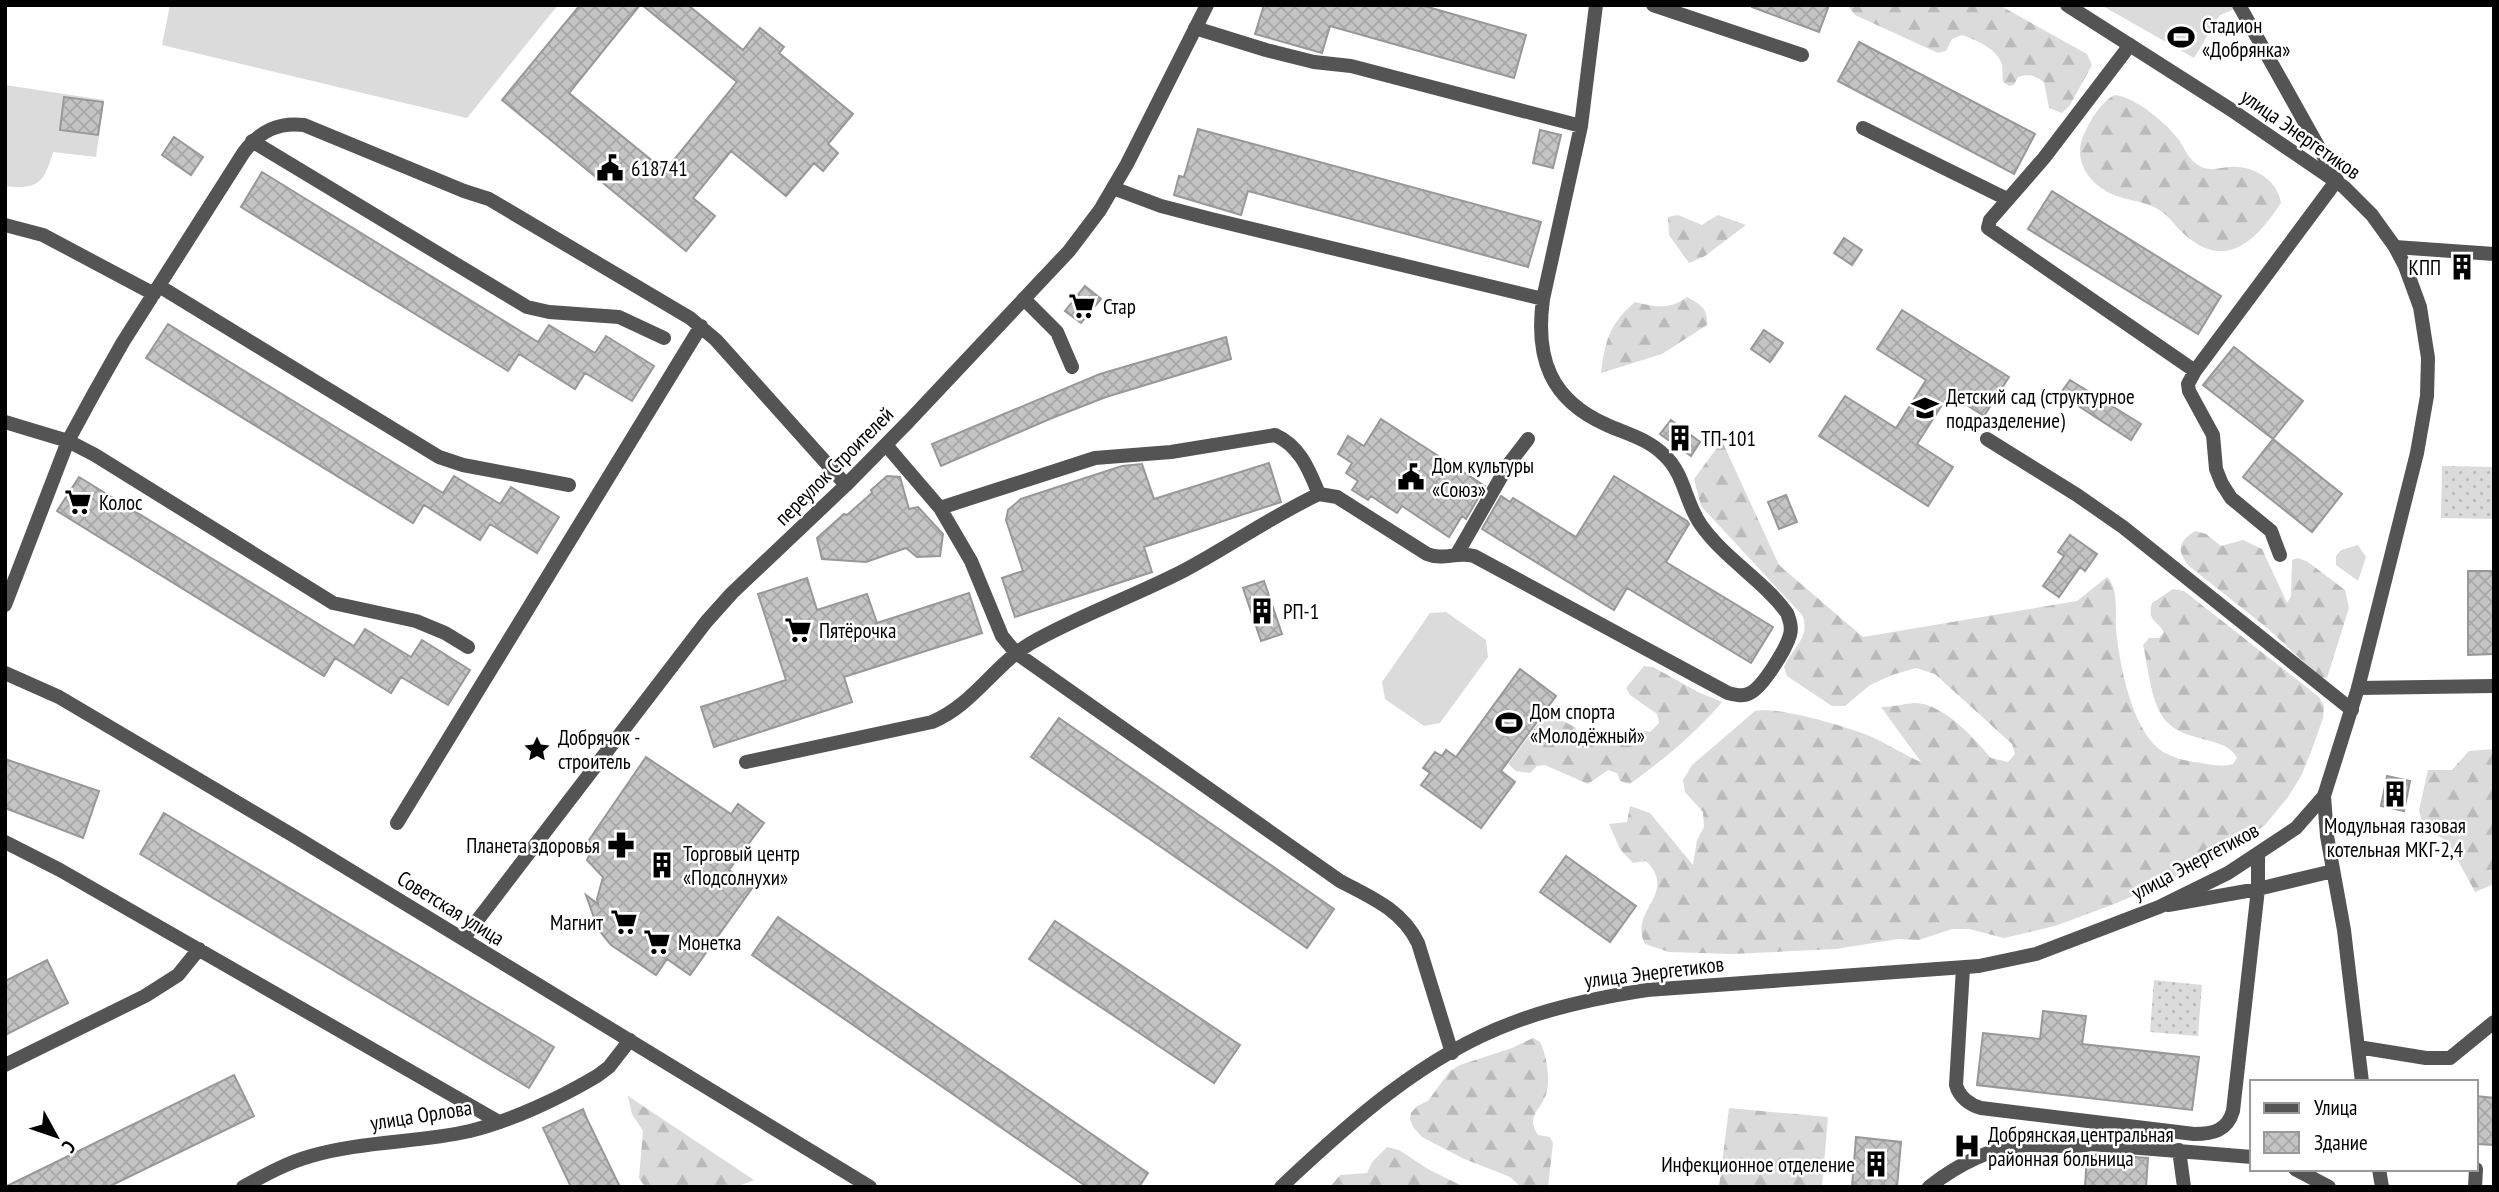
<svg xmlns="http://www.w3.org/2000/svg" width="2499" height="1192" viewBox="0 0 2499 1192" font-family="'PT Sans Narrow',sans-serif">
<defs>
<pattern id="forest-firs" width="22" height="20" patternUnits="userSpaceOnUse" patternTransform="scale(1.75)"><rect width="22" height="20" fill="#dbdbdb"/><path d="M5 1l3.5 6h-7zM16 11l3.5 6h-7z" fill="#bababa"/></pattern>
<pattern id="park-dots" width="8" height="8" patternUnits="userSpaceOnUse" patternTransform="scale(1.75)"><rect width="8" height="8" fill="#dbdbdb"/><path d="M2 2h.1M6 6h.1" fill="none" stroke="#bababa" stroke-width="1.8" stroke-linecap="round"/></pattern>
<pattern id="building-cross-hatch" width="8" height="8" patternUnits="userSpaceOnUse" patternTransform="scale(1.75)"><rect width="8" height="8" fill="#c4c4c4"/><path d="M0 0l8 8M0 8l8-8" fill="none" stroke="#a7a7a7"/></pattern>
</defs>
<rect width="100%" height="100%" fill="#fff"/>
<path fill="#dbdbdb" d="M 170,5 L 558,5 L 467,118 L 162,45 Z
M 2101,5 L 2245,5 L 2220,15 L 2194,58 Z
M 5,85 L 104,100 L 96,157 L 53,152 C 44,183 38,190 5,186 Z
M 2358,545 L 2366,557 L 2358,581 L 2336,565 L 2336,556 L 2341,550 Z
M 1446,612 L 1486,640 L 1488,657 L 1440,723 L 1424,726 L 1385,699 L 1382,682 L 1430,613 Z"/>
<path fill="url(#forest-firs)" d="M 1847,5 L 1999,5 L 2087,54 L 2092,65 L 2070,105 L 2062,113 L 2049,108 L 2044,82 C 2035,76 2029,73 2018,77 L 2014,85 L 2009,86 L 2003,82 C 2002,76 2003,70 2002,65 C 1998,49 1976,40 1962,35 L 1952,39 L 1946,51 L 1938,53 L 1855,15 Z
M 2114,95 C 2135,96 2167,124 2179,140 C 2185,149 2188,159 2198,165 C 2209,172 2218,168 2229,167 C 2252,164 2278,180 2281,203 C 2255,242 2225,272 2183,233 C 2173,224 2169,215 2156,208 C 2145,202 2132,201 2120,197 C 2091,188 2070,161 2085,132 C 2092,117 2101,103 2114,95 Z
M 1678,215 L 1702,225 L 1718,215 L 1746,225 L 1705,256 L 1689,263 L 1669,235 L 1668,217 Z
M 1687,297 C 1701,305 1708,308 1707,325 L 1662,354 L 1601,373 C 1605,342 1609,324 1635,302 C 1655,307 1670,310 1687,297 Z
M 1722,441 L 1779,565 L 1863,637 L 2077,601 L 2107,577 C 2119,588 2115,614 2116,629 C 2119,662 2130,717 2152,742 C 2163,756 2184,761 2201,763 C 2212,765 2222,767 2233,764 L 2237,758 C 2227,736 2186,743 2167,722 C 2150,704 2149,669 2143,645 L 2149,638 L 2159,638 L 2164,632 C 2156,619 2147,622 2152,603 L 2173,589 L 2184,591 L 2319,697 L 2324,706 L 2323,718 L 2311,752 L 2301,776 L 2288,797 L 2265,825 L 2214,860 L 2117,903 L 2055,926 L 2004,938 L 1969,929 L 1952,929 L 1919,940 L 1898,939 L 1836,949 L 1732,954 L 1669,952 L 1645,944 C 1628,910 1679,894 1646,861 L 1633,863 L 1620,849 L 1609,824 L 1627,822 L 1630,806 L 1650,813 L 1693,865 L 1697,840 L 1704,827 L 1703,812 L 1685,792 L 1683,780 L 1692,765 L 1755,711 C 1778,706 1848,727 1872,737 C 1888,744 1904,755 1921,762 L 1881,707 C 1892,707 1903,704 1914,703 C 1942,702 1975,739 1991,758 L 2008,762 L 2015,754 L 2012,744 L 1935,674 L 1916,668 L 1892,675 L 1870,685 L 1845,706 L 1832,706 L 1787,676 L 1784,667 C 1792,648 1812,636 1802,615 L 1701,506 L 1694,479 Z
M 2195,531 L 2206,534 L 2221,546 L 2243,540 L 2262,549 L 2287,603 L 2291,596 L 2292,560 L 2298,558 L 2308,562 L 2345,590 L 2349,608 L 2327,678 L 2320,677 L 2266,627 L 2189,566 C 2177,551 2177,542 2195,531 Z
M 1644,666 L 1653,667 L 1698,692 L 1722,702 C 1695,734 1664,759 1630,784 L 1620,781 L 1617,773 L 1608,770 L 1588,784 L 1545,765 L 1537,766 L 1530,773 L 1516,771 L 1508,764 L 1546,713 L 1575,727 L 1586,746 C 1614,734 1618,725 1650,732 L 1659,723 L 1657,714 L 1630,695 L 1626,688 Z
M 2494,749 L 2494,884 L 2475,892 L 2448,842 L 2423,826 L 2419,810 L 2428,770 L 2452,770 L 2469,751 Z
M 1533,1038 L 1540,1042 C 1546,1053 1550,1078 1547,1090 C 1544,1109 1524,1115 1538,1135 L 1550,1137 L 1553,1143 L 1548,1187 L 1521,1187 L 1510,1177 L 1462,1158 L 1422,1137 L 1413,1127 L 1410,1119 L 1411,1113 L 1417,1106 L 1428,1101 L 1450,1071 L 1460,1065 L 1512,1048 Z
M 628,1096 L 754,1180 L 736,1187 L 645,1187 L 639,1178 L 643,1131 L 632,1114 Z
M 1729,1108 L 1828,1117 L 1822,1187 L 1719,1187 Z
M 1387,1147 L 1399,1150 L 1428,1169 L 1464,1187 L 1330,1187 L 1340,1175 L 1367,1173 L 1372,1162 Z"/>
<path fill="url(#park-dots)" d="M 2442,466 L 2494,467 L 2494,519 L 2441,518 Z
M 2154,980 L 2202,985 L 2198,1036 L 2150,1032 Z"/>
<path fill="url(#building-cross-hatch)" stroke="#989898" stroke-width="2" d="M 580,5 L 640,5 L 569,93 L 665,171 L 737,82 L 642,5 L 688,5 L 743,50 L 760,28 L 784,47 L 779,53 L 853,114 L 828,144 L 838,153 L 823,171 L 814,163 L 786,196 L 731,151 L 693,198 L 715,216 L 686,251 L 502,100 Z
M 1264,5 L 1421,5 L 1526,35 L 1514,78 L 1330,26 L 1322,53 L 1255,34 Z
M 1752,5 L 1829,5 L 1819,32 L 1752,7 Z
M 1859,42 L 2035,134 L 2014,174 L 1838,81 Z
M 64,97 L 103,102 L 98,135 L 60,130 Z
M 1198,129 L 1541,222 L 1528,267 L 1248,191 L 1241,215 L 1174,195 L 1179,176 L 1184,177 Z
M 1540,130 L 1561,135 L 1553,168 L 1533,163 Z
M 174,137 L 203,157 L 191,175 L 162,155 Z
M 262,172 L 538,342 L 549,325 L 595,353 L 606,336 L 654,366 L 632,401 L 585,373 L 575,389 L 519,354 L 508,371 L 241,207 Z
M 2052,191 L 2221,296 L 2198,334 L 2028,229 Z
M 1844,238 L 1862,250 L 1852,265 L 1834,253 Z
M 1085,286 L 1101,299 L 1081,323 L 1065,311 Z
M 1902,310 L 2009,377 L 1984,416 L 1949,394 L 1917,444 L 1953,467 L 1928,506 L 1819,436 L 1845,396 L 1896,428 L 1926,380 L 1877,349 Z
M 168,324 L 443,493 L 454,476 L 500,504 L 511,487 L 559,517 L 537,553 L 490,524 L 480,540 L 424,505 L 413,523 L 146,358 Z
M 1764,330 L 1783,343 L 1770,362 L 1751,349 Z
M 1226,337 L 1231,359 L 1106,397 L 1052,418 L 941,466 L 932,444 L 1100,374 Z
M 2234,347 L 2303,401 L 2273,439 L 2342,494 L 2312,532 L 2243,477 L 2273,439 L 2203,385 Z
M 2070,380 L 2141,424 L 2131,440 L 2060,394 Z
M 1381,419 L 1485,486 L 1466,519 L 1462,516 L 1449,537 L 1402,506 L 1397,513 L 1371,496 L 1368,500 L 1352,490 L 1358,481 L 1346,473 L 1352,463 L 1338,454 L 1348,436 L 1364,446 Z
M 1671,420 L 1700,442 L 1691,456 L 1660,434 Z
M 1269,463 L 1281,502 L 1144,547 L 1152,572 L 1015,617 L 1002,578 L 1023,571 L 1006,520 L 1008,510 L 1021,499 L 1122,466 L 1142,464 L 1154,499 Z
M 887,476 L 900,477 L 909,509 L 918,507 L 943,534 L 940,556 L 917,557 L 906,548 L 866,562 L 822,559 L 817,538 L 844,514 L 847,515 L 872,493 L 871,490 Z
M 1614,476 L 1687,521 L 1689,524 L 1666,562 L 1773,627 L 1751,663 L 1627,588 L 1614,610 L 1482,529 L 1501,496 L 1510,502 L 1513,498 L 1576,537 Z
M 79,477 L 354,646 L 365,629 L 411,657 L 422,640 L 470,670 L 448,705 L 401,677 L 391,693 L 335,658 L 324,676 L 57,511 Z
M 1786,495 L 1797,522 L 1779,529 L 1768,502 Z
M 2070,535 L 2097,554 L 2085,571 L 2080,567 L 2059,597 L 2043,586 L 2064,556 L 2058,552 Z
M 2468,571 L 2494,571 L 2494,654 L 2468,655 Z
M 807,578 L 817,610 L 867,594 L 877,623 L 969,593 L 982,633 L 844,677 L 852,702 L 714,747 L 701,707 L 786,680 L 758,594 Z
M 1264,581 L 1282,634 L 1261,641 L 1243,588 Z
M 1520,669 L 1556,696 L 1501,771 L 1515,782 L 1481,828 L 1421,785 L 1430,773 L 1423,768 L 1435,752 L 1442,756 L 1446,750 L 1456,757 Z
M 1059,718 L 1334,909 L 1307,948 L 1031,757 Z
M 646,757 L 731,814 L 738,804 L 764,823 L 729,870 L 753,887 L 690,975 L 667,959 L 656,975 L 611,945 L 598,929 L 586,895 L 598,904 L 597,899 L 603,877 L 587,860 L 593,847 L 587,843 Z
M 5,759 L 99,791 L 83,838 L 5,808 Z
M 2387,776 L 2410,781 L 2404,811 L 2381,806 Z
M 164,813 L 554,1047 L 529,1088 L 140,854 Z
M 1566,856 L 1636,906 L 1610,942 L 1540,892 Z
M 778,917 L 1148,1173 L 1139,1187 L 1087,1187 L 752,955 Z
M 1055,921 L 1240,1045 L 1214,1083 L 1029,959 Z
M 47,960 L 68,1003 L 5,1035 L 5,981 Z
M 2043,1011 L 2086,1016 L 2082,1044 L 2199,1057 L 2192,1110 L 1977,1085 L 1983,1033 L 2040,1039 Z
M 234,1075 L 254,1116 L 108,1187 L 5,1187 Z
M 2476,1096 L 2494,1098 L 2494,1145 L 2476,1144 Z
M 583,1109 L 587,1119 L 620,1187 L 571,1187 L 543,1128 Z
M 1856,1137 L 1901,1142 L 1897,1187 L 1852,1187 Z
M 2087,1154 L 2148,1158 L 2146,1187 L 2085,1187 Z"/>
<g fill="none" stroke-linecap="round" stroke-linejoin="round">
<path stroke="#545454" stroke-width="14" d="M 1653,5 L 1802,55
M 2239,5 L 2337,180 L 2195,371 L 2188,384 L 2189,391 L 2213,435 L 2216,469 L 2222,484 L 2231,498 L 2271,531 L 2280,555
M 1195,28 L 1266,50 L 1314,62 L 1351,66 L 1581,126
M 2130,45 L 2044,158 L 1990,220 L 1988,228 L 2195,371
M 1863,128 L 2007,199
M 252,141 L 527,307 L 549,312 L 619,317 L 664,338
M 1113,188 L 1161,206 L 1211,219 L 1543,299
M 5,225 L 43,235 L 154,294
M 2395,247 L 2494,254
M 159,286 L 439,457 L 463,465 L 569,485
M 1024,299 L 1057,332 L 1072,367
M 5,422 L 68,441 L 95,455 L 333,603 L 416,621 L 445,633 L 468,647
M 1987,439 L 2077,495 L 2123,527 L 2352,710
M 886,445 L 940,508 L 1095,458 L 1171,452 L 1275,435 C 1300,446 1309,470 1319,494 L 1337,497 L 1427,554 C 1444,561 1457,551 1474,556 L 1728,693 C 1736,695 1743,697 1750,693 C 1763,687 1786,649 1790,635 C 1792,627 1790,621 1787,613 C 1763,580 1725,559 1701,525 C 1685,503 1685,474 1664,455 C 1648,439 1627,434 1607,425 C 1550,400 1535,358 1543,299 L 1581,126 L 1596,5
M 940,508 L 971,561 L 1002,636 L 1016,653 L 1340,881 C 1371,897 1402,910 1418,943 L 1452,1053
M 1457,554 L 1508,465 L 1528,439
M 5,605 L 68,441 L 93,395 L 123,342 L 244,152 C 260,131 278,122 304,125 L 464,191 L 489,199 L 690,318 L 716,340 L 846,485
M 2358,688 L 2494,686
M 746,762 L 932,722 C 973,705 994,665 1031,643 C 1080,615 1135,596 1185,570 C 1230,546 1272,516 1319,494
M 2324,796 L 2327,836 L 2344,930 L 2362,1082
M 397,823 L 701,326
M 5,842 L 60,870 L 499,1122
M 2168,905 L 2258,889 L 2333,871
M 1963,968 L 1956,1085 C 1959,1097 1970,1105 1981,1108 L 2194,1134 C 2213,1134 2227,1131 2233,1111 L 2258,889 L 2258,855
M 2358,1047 L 2426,1058 L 2450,1058 L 2494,1022
M 5,1065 L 145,996 L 178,975 L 199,949
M 2179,1150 L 2184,1187
M 2295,1169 L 2329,1187
M 2379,1169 L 2382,1187
M 1929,1187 C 1957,1165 1994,1145 2030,1145 C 2051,1145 2070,1148 2091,1144 L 2252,1157
M 2475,1187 L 2476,1169"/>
<path stroke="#545454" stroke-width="14" d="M 5,673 L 59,697 L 294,836 L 870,1187
M 463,939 L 706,622 L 732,593 L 846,485 L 909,421 L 1069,251 L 1100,210 L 1127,164 L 1207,5
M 243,1187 C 265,1175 286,1163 311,1156 C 362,1141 417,1143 470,1131 C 511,1121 560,1098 597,1076 L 609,1067 L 630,1040
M 1281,1187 C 1349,1123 1423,1056 1512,1023 C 1556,1006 1601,997 1647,990 L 1979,966 L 2036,954 L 2159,907 L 2228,873 L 2296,828 L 2324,796 L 2358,688 L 2417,453 L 2427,396 L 2428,358 L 2420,307 L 2405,266 L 2395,247 L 2372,215 L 2344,187 L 2230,109 L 2067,5"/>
</g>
<defs>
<g id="stadium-bare" transform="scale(2.1)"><path d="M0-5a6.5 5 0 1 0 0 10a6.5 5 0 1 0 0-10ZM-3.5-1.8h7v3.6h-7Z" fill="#000" stroke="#fff" stroke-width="2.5" paint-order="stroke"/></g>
<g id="civic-bare" transform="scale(2.1)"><path d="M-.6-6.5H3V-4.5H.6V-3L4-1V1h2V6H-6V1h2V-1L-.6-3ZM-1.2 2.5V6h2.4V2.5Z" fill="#000" stroke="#fff" stroke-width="2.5" paint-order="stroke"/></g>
<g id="building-bare" transform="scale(2.1)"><path d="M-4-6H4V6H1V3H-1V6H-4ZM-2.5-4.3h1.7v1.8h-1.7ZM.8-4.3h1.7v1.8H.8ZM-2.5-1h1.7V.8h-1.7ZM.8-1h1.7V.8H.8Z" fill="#000" stroke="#fff" stroke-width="2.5" paint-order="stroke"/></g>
<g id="supermarket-bare" transform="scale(2.1)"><path d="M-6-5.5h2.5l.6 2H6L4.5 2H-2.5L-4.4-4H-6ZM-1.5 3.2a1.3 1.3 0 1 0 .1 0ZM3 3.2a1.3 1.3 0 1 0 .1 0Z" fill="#000" stroke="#fff" stroke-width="2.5" paint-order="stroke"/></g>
<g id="school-bare" transform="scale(2.1)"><path d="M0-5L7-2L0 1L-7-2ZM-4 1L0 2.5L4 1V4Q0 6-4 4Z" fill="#000" stroke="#fff" stroke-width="2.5" paint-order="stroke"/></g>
<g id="sight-bare" transform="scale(2.1)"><path d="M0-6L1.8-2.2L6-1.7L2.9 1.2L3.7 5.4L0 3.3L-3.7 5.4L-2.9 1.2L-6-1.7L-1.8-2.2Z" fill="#000" stroke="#fff" stroke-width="2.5" paint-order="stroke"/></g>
<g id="pharmacy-bare" transform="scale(2.1)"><path d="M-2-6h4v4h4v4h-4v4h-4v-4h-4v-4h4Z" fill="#000" stroke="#fff" stroke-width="2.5" paint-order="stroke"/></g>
<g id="hospital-bare" transform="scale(2.1)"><path d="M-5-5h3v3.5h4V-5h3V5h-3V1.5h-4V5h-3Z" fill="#000" stroke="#fff" stroke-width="2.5" paint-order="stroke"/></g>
</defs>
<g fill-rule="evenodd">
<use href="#stadium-bare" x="2181" y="37"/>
<use href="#civic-bare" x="610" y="168"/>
<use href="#building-bare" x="2462" y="267"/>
<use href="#supermarket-bare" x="1082" y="306"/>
<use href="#school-bare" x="1925" y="408"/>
<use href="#building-bare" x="1680" y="438"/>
<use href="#civic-bare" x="1411" y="477"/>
<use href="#supermarket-bare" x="78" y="502"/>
<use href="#building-bare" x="1262" y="611"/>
<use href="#supermarket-bare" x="798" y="630"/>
<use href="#stadium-bare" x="1509" y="723"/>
<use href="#sight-bare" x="537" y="749"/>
<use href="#building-bare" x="2395" y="794"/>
<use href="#pharmacy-bare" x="621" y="845"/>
<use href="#building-bare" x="662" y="865"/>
<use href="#supermarket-bare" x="624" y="922"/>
<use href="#supermarket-bare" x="657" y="942"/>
<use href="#hospital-bare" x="1967" y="1146"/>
<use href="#building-bare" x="1876" y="1164"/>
</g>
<g text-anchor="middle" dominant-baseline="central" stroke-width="5" stroke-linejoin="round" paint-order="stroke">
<g font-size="21" fill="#000" stroke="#fff" text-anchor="start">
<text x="2202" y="25">Стадион<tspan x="2202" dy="24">«Добрянка»</tspan></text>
<text x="631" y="168">618741</text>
<text x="2441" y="267" text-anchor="end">КПП</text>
<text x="1103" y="306">Стар</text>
<text x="1946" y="396">Детский сад (структурное<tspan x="1946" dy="24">подразделение)</tspan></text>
<text x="1701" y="438">ТП-101</text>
<text x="1432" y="465">Дом культуры<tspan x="1432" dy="24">«Союз»</tspan></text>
<text x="99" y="502">Колос</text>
<text x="1283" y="611">РП-1</text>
<text x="819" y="630">Пятёрочка</text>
<text x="1530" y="711">Дом спорта<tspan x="1530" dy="24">«Молодёжный»</tspan></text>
<text x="558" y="737">Добрячок -<tspan x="558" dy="24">строитель</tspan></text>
<text x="2395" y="825" text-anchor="middle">Модульная газовая<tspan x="2395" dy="24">котельная МКГ-2,4</tspan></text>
<text x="600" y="845" text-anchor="end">Планета здоровья</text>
<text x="683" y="853">Торговый центр<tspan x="683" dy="24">«Подсолнухи»</tspan></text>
<text x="603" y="922" text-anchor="end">Магнит</text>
<text x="678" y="942">Монетка</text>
<text x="1988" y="1134">Добрянская центральная<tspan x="1988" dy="24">районная больница</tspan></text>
<text x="1855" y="1164" text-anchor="end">Инфекционное отделение</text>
</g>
<g font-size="21" fill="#000" stroke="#fff">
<text transform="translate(2301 134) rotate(35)">улица Энергетиков</text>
<text transform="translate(834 466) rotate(-45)">переулок Строителей</text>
<text transform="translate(2195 861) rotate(-28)">улица Энергетиков</text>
<text transform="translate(451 908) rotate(32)">Советская улица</text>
<text transform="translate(1654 972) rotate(-7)">улица Энергетиков</text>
<text transform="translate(421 1115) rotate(-9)">улица Орлова</text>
</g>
</g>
<rect width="2499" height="1192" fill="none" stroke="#000000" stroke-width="14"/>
<rect x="2250" y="1080" width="228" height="91" fill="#ffffff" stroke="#999999" stroke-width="2"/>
<rect x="2264" y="1103" width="35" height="10" fill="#545454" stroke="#999999" stroke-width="2"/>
<text x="2314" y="1115" font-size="21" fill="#000000">Улица</text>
<rect x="2264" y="1132" width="35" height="21" fill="url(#building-cross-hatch)" stroke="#999999" stroke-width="2"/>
<text x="2314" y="1150" font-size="21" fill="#000000">Здание</text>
<g transform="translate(56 1136) rotate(130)" stroke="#ffffff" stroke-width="5" paint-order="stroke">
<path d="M0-5L12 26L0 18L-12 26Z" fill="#000000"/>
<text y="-10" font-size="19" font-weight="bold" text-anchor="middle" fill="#000000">С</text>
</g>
</svg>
